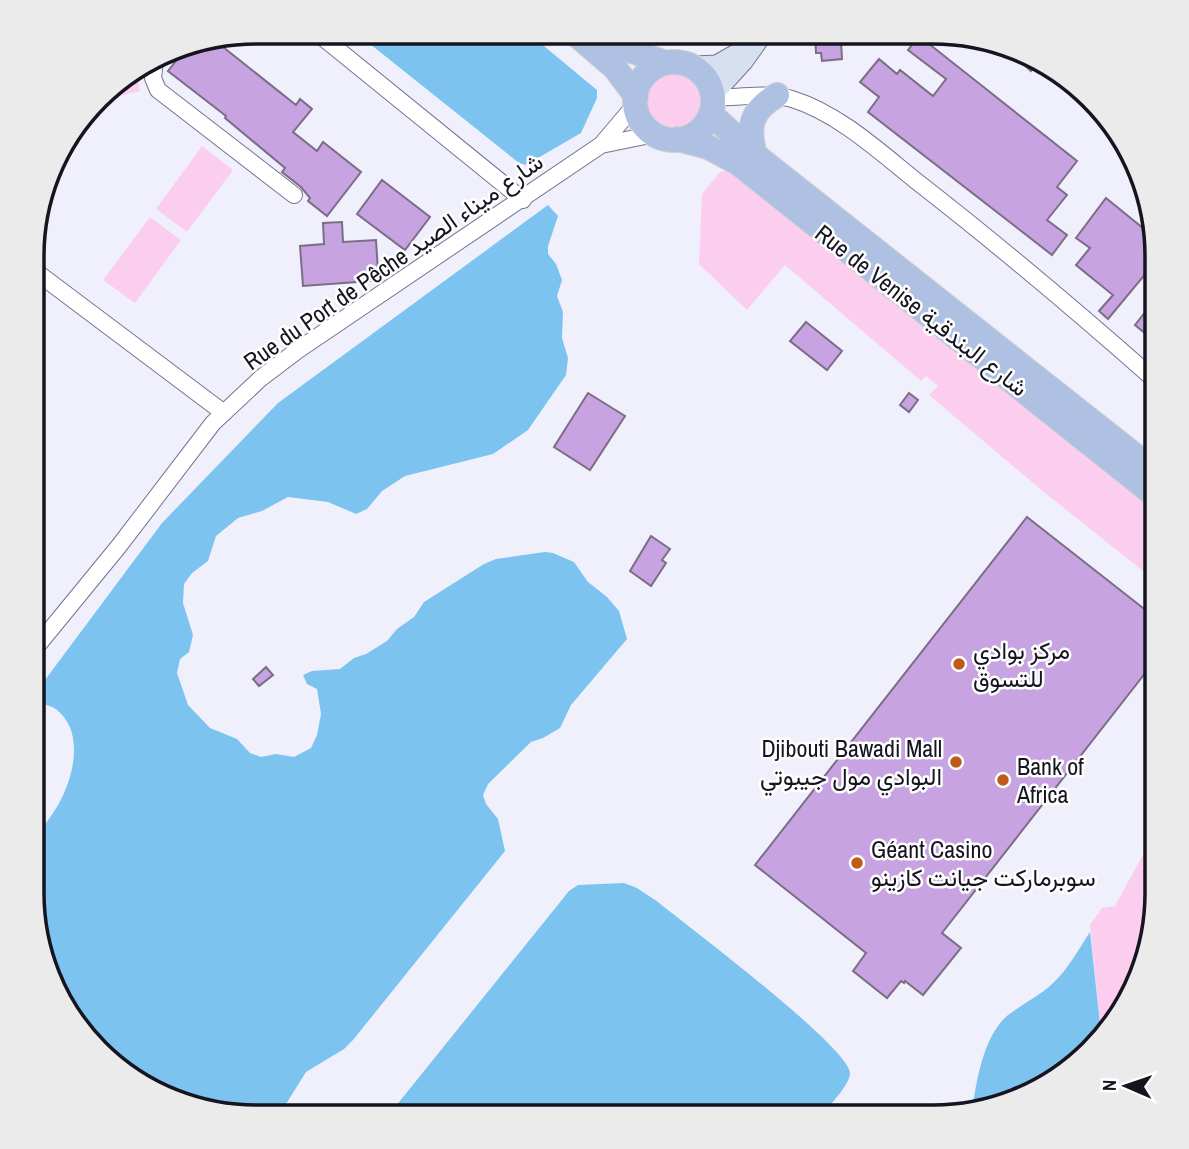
<svg xmlns="http://www.w3.org/2000/svg" width="1189" height="1149" viewBox="0 0 1189 1149" font-family="'Archivo Narrow',Vazirmatn,sans-serif">
<rect width="100%" height="100%" fill="#f0f0fc"/>
<path fill="#fbceef" d="M644 101a30 30 0 1 1 60 0a30 30 0 1 1-60 0Z
M 136,71 L 140,91 L 119,96 L 108,87 Z
M 202,146 L 233,170 L 187,232 L 156,209 Z
M 736,169 L 1157,505 L 1157,582 L 1045,493 L 929,395 L 938,386 L 926,376 L 921,381 L 785,265 L 747,310 L 699,264 L 702,194 L 720,172 Z
M 150,217 L 181,240 L 135,303 L 103,280 Z
M 1151,832 L 1157,835 L 1157,907 L 1134,993 L 1101,1033 L 1090,925 L 1102,908 L 1115,906 L 1145,851 Z"/>
<path fill="#7cc3ef" d="M 355,32 L 527,32 L 597,90 L 597,98 L 581,133 L 526,165 L 519,163 Z
M 548,205 L 558,216 L 548,246 L 548,254 L 556,264 L 562,280 L 557,296 L 563,312 L 562,338 L 568,358 L 566,375 L 528,430 L 493,454 L 405,476 L 382,491 L 367,509 L 356,514 L 328,502 L 288,497 L 262,511 L 238,518 L 216,536 L 208,561 L 192,573 L 184,584 L 183,603 L 193,635 L 189,652 L 180,659 L 177,673 L 188,705 L 210,728 L 237,739 L 250,753 L 261,757 L 276,754 L 294,757 L 311,748 L 317,735 L 321,714 L 317,689 L 307,684 L 303,675 L 312,671 L 340,669 L 354,658 L 366,654 L 387,641 L 397,629 L 414,617 L 424,602 L 484,564 L 496,559 L 545,552 L 553,553 L 574,562 L 588,582 L 607,597 L 619,611 L 627,639 L 571,705 L 560,728 L 543,738 L 531,742 L 488,784 L 483,795 L 486,804 L 498,819 L 505,851 L 353,1040 L 344,1049 L 306,1072 L 286,1104 L 269,1117 L 242,1117 L 156,1094 L 78,1030 L 48,979 L 32,907 L 32,890 L 36,880 L 32,836 C 39,830 46,824 51,816 C 71,789 88,735 57,710 C 52,706 43,704 37,702 L 36,692 L 162,523 L 278,403 Z
M 624,883 L 637,888 L 658,902 C 686,925 849,1047 850,1073 C 850,1085 828,1107 820,1117 L 387,1117 L 569,891 L 578,885 Z
M 1090,932 L 1101,1033 L 1070,1071 L 1006,1105 L 972,1112 C 976,1082 984,1031 1011,1013 C 1027,1001 1045,993 1059,977 C 1071,964 1080,947 1090,932 Z"/>
<path fill="#c7a3e1" stroke="#7c6d86" stroke-width="2" d="M 815,33 L 829,33 L 829,41 L 841,40 L 842,59 L 822,61 L 821,53 L 816,53 Z
M 919,36 L 1077,161 L 1057,187 L 1067,195 L 1047,220 L 1067,235 L 1052,255 L 868,112 L 879,97 L 860,82 L 879,59 L 897,74 L 900,70 L 933,96 L 946,79 L 908,50 Z
M 213,39 L 296,105 L 300,99 L 312,109 L 293,132 L 317,151 L 323,142 L 361,172 L 327,216 L 308,201 L 310,198 L 301,187 L 282,172 L 285,168 L 225,118 L 226,116 L 168,71 L 190,43 L 202,40 L 208,44 Z
M 1005,48 L 1040,60 L 1031,71 Z
M 382,180 L 430,217 L 405,250 L 357,214 Z
M 1106,198 L 1149,233 L 1154,227 L 1157,242 L 1157,260 L 1108,319 L 1099,311 L 1113,295 L 1076,265 L 1090,248 L 1076,238 Z
M 342,222 L 343,242 L 376,240 L 378,272 L 371,281 L 303,286 L 300,246 L 324,244 L 323,223 Z
M 1157,297 L 1157,319 L 1146,334 L 1135,325 Z
M 806,322 L 842,351 L 827,370 L 790,341 Z
M 588,393 L 625,416 L 590,470 L 554,447 Z
M 909,393 L 918,400 L 909,412 L 900,405 Z
M 1027,517 L 1157,619 L 1157,658 L 942,933 L 961,948 L 923,995 L 905,981 L 904,983 L 901,981 L 887,998 L 853,971 L 866,953 L 755,865 Z
M 651,536 L 670,549 L 662,560 L 666,563 L 651,586 L 630,571 Z
M 266,667 L 273,675 L 259,686 L 253,679 Z"/>
<g fill="none" stroke-linecap="round" stroke-linejoin="round">
<g stroke="#74748f" stroke-width="18">
<path id="minor" d="M 316,32 L 523,200
M 155,60 L 153,78 L 158,90 L 294,195
M 713,97 C 739,99 767,91 792,99 C 840,114 881,153 920,184 C 1001,247 1080,314 1157,382
M 601,145 L 655,134
M 35,271 L 224,413
M 33,651 L 119,546 L 213,423 L 261,378 L 298,350 L 601,145 L 635,105"/>
</g>
<g stroke="#74748f" stroke-width="23">
<path id="secondary" d="M 695,67 L 717,66 L 745,50
M 712,94 L 743,60 L 762,33"/>
</g>
<g stroke="#d0d0d2" stroke-width="26">
<path id="primary" d="M 573,32 L 615,68 L 636,96
M 601,32 L 626,49 L 666,63
M635 101a39 39 0 1 1 78 0a39 39 0 1 1-78 0Z
M 711,114 L 755,155 L 1157,473
M 677,139 L 708,147 L 738,163 L 1157,497
M 755,155 C 747,125 751,111 777,95"/>
</g>
<use href="#minor" stroke="#fff" stroke-width="16"/>
<use href="#secondary" stroke="#d6e0f1" stroke-width="21"/>
<use href="#primary" stroke="#aec1e3" stroke-width="24"/>
</g>
<g fill="#bc5b1a" stroke="#fefefe" stroke-width="2.5">
<circle cx="959" cy="664" r="7"/>
<circle cx="956" cy="762" r="7"/>
<circle cx="1003" cy="780" r="7"/>
<circle cx="857" cy="863" r="7"/>
</g>
<g text-anchor="middle" dominant-baseline="central" stroke-width="5" stroke-linejoin="round" paint-order="stroke">
<g font-size="24" fill="#15141f" stroke="#fefefe">
<text transform="translate(393 261) rotate(-35)">Rue du Port de Pêche شارع ميناء الصيد</text>
<text transform="translate(922 310) rotate(38)">Rue de Venise شارع البندقية</text>
</g>
<g font-size="24" fill="#15141f" stroke="#fefefe" text-anchor="start">
<text x="973" y="650">مركز بوادي<tspan x="973" dy="28">للتسوق</tspan></text>
<text x="942" y="748" text-anchor="end">Djibouti Bawadi Mall<tspan x="942" dy="28">البوادي مول جيبوتي</tspan></text>
<text x="1017" y="766">Bank of<tspan x="1017" dy="28">Africa</tspan></text>
<text x="871" y="849">Géant Casino<tspan x="871" dy="28">سوبرماركت جيانت كازينو</tspan></text>
</g>
</g>
<path d="M0 0H1189V1149H0ZM256 44H933A212 212 0 0 1 1145 256V893A212 212 0 0 1 933 1105H256A212 212 0 0 1 44 893V256A212 212 0 0 1 256 44Z" fill="#ebebec" fill-rule="evenodd"/>
<path fill="none" stroke="#15141f" stroke-width="3.5" d="M256 44H933A212 212 0 0 1 1145 256V893A212 212 0 0 1 933 1105H256A212 212 0 0 1 44 893V256A212 212 0 0 1 256 44Z"/>
<g transform="translate(1126 1086) rotate(272)" stroke="#fefefe" stroke-width="5" paint-order="stroke">
<path d="M0-5L12 26L0 18L-12 26Z" fill="#15141f"/>
<text y="-10" font-size="19" font-weight="bold" text-anchor="middle" fill="#15141f">N</text>
</g>
</svg>
